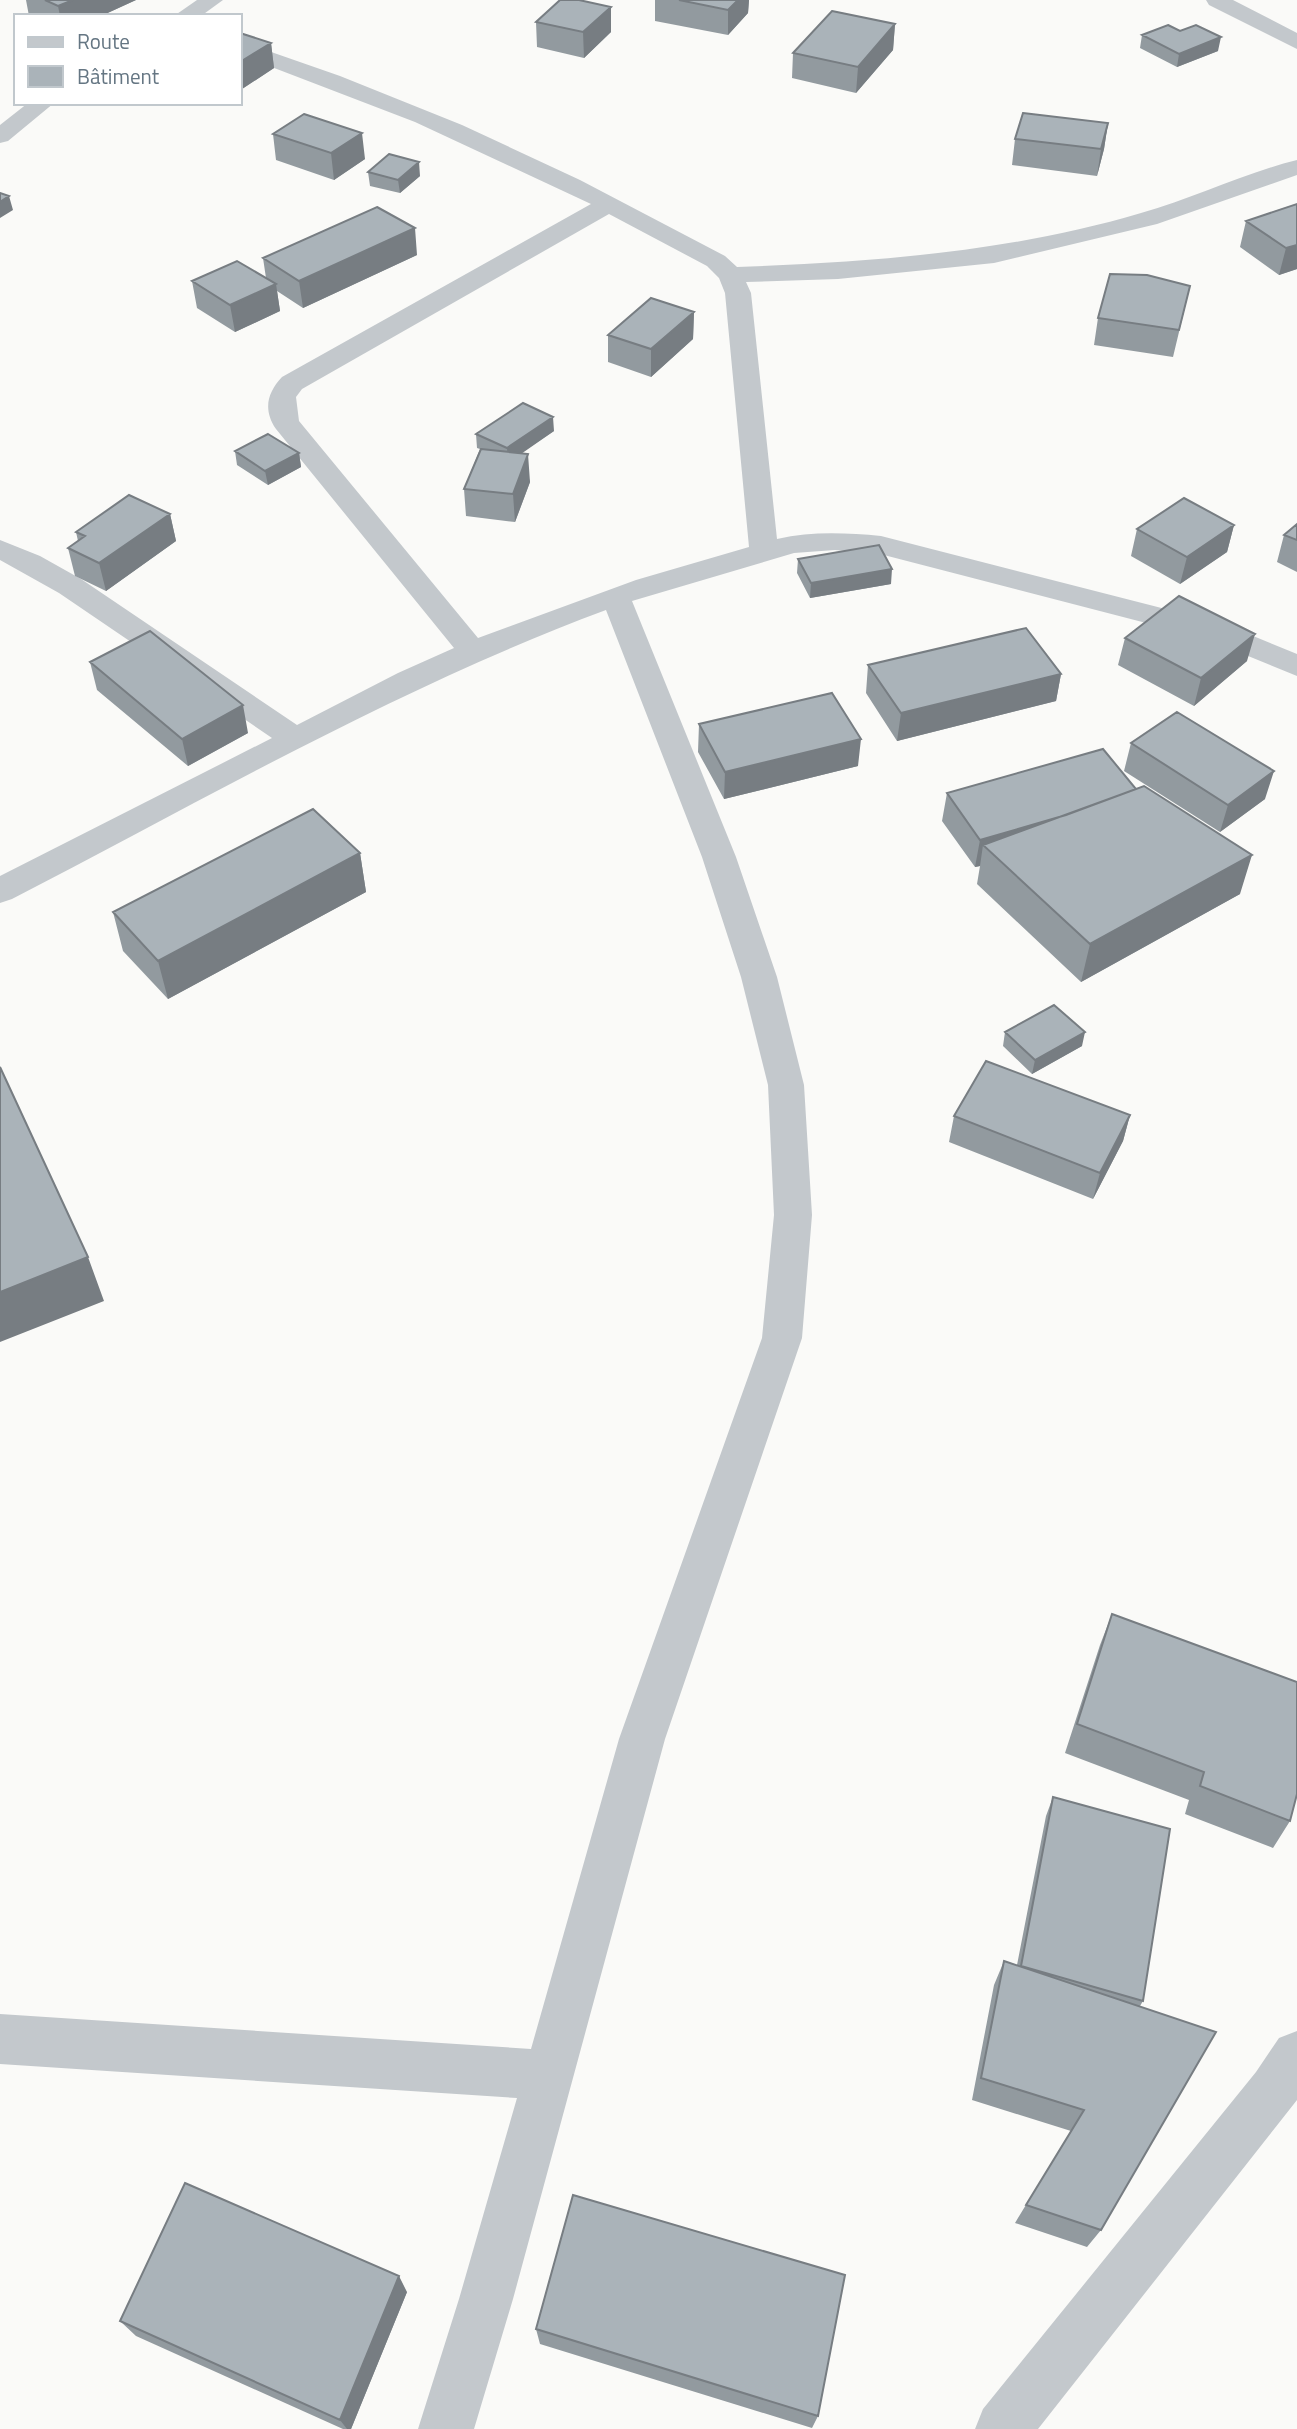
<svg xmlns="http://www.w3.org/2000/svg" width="1297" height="2429" viewBox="0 0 1297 2429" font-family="'Titillium Web',sans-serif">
<rect width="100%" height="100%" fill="#fafaf8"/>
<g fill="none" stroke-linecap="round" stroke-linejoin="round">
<path fill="#c3c8cc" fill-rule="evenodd" d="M 197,0 L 223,0 L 201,16 L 174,16 Z
M 1206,0 L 1233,0 L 1297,33 L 1297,49 L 1209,5 Z
M 240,41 L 340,76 L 462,125 L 580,180 L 725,256 L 737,267 C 873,262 1010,252 1141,213 C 1194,198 1244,173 1297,160 L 1297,175 L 1157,224 L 994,263 L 838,279 L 746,282 L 751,293 L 777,539 C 812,531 846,533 881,536 L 1224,624 L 1297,654 L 1297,676 L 1204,638 L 880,554 L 835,550 L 794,553 L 632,601 L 736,857 L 777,977 L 804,1085 L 812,1215 L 802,1338 L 665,1739 L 513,2299 L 474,2429 L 418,2429 L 459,2299 L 517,2098 L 0,2064 L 0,2014 L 531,2049 L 619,1739 L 762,1338 L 774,1215 L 768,1085 L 741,977 L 702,857 L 606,610 C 399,687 207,798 12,899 L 0,903 L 0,876 L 272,738 L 59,593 L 0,560 L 0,540 L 40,556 L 81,579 L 297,725 L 398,673 L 454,648 L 276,429 C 263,410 267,393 282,377 L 591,204 L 415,122 L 240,55 ZM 609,214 L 707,266 L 719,278 L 725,293 L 749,547 L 636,580 L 478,638 L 299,421 L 296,397 L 302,389 Z
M 28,103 L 54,103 L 8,141 L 0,143 L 0,125 Z
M 1297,2031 L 1297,2100 L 1038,2429 L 975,2429 L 983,2409 L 1256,2072 L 1279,2038 Z"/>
</g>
<path fill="#929a9f" d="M 26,0 L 136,0 L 101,16 L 29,16 Z
M 655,0 L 749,0 L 748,13 L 728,35 L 655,21 Z
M 611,7 L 611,32 L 584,58 L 537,47 L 536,22 Z
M 895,24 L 893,50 L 856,93 L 792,78 L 793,53 Z
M 240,33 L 271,43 L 274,68 L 242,89 L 240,88 Z
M 1142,35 L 1218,51 L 1177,67 L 1140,48 Z
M 1108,123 L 1104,149 L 1097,176 L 1012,165 L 1015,139 Z
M 273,134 L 365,159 L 334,180 L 276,160 Z
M 368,172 L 420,176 L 400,193 L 370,186 Z
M 1297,204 L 1297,269 L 1279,275 L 1240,247 L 1246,221 Z
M 417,255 L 303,308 L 277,291 L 280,311 L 235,332 L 197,308 L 192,281 L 266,278 L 263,258 Z
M 1190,286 L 1173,357 L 1094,345 L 1098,318 Z
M 694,312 L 693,339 L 651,377 L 608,362 L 608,335 Z
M 554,431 L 521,453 L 530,482 L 515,522 L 466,516 L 464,489 L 480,449 L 477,448 L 476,434 Z
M 235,451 L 299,453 L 301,467 L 268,485 L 237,465 Z
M 170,514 L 176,541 L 106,591 L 75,576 L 68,548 L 78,541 L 76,532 Z
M 1297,524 L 1297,572 L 1277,562 L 1284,535 Z
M 1234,525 L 1227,552 L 1180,584 L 1131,556 L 1137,529 Z
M 798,559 L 891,584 L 810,598 L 797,573 Z
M 1125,638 L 1247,661 L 1194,706 L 1118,665 Z
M 90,662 L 248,733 L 188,766 L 97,690 Z
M 868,665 L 1061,674 L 1056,701 L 897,741 L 866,693 Z
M 699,724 L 858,766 L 724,799 L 698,752 Z
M 1131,743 L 1265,799 L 1220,832 L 1124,771 Z
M 1136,789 L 1240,894 L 1081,982 L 977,884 L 980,866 L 975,867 L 942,821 L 947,793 Z
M 360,853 L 366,892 L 168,999 L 123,951 L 113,912 Z
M 1005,1032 L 1082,1046 L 1032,1074 L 1003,1046 Z
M 1130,1115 L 1123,1141 L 1093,1199 L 949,1142 L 954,1116 Z
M 1112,1614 L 1290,1821 L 1273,1848 L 1185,1814 L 1189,1800 L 1065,1753 L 1100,1645 Z
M 1053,1797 L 1143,2001 L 1140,2006 L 1101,2230 L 1087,2247 L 1015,2223 L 1071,2131 L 972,2100 L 994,1985 L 1004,1961 L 1017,1965 L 1046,1816 Z
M 407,2292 L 351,2429 L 343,2429 L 136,2336 L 120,2321 Z
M 536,2329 L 818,2416 L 812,2428 L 540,2344 Z"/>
<path fill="#777d82" d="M 73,0 L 136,0 L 101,16 L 60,16 L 58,6 Z
M 738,0 L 749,0 L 748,13 L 728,35 L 728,10 Z
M 611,7 L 611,32 L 584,58 L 583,32 Z
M 895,24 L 893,50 L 856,93 L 858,67 Z
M 1221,37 L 1218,51 L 1177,67 L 1179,54 Z
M 271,43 L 274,68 L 242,89 L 240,73 L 240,62 Z
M 1108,123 L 1104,149 L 1097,176 L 1101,149 Z
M 362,133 L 365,159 L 334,180 L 331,153 Z
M 419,162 L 420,176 L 400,193 L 398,180 Z
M 9,196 L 13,210 L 0,218 L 0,202 Z
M 415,228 L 417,255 L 303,308 L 299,281 Z
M 1297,245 L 1297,269 L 1279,275 L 1286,248 Z
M 276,284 L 280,311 L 235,332 L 230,305 Z
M 694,312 L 693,339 L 651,377 L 651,349 Z
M 553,417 L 554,431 L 508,463 L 507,448 Z
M 299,453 L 301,467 L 268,485 L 265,471 Z
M 528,454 L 530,482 L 515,522 L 513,494 Z
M 170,514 L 176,541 L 106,591 L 99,563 Z
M 1234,525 L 1227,552 L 1180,584 L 1187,557 Z
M 892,569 L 891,584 L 810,598 L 811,583 Z
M 1255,634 L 1247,661 L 1194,706 L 1201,678 Z
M 1061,674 L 1056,701 L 897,741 L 901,713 Z
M 243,705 L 248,733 L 188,766 L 182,739 Z
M 861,739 L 858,766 L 724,799 L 725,772 Z
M 1274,771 L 1265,799 L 1220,832 L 1228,805 Z
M 1140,794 L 983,845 L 980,866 L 975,867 L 980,840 Z
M 360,853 L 366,892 L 168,999 L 158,961 Z
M 1252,855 L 1240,894 L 1081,982 L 1090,944 Z
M 1085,1032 L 1082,1046 L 1032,1074 L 1035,1060 Z
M 1130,1115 L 1123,1141 L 1093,1199 L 1100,1173 Z
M 88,1257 L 104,1301 L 0,1342 L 0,1292 Z
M 399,2276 L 407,2292 L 351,2429 L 347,2429 L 340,2420 Z"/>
<path fill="#aab3b9" stroke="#777d82" stroke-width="2" d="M 45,0 L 73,0 L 58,6 Z
M 560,0 L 579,0 L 611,7 L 583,32 L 536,22 Z
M 679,0 L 738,0 L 728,10 Z
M 832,11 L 895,24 L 858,67 L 793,53 Z
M 1168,25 L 1180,31 L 1196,25 L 1221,37 L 1179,54 L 1142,35 Z
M 240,33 L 271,43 L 240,62 Z
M 1023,113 L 1108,123 L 1101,149 L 1015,139 Z
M 304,114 L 362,133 L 331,153 L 273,134 Z
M 389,154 L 419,162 L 398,180 L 368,172 Z
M 0,193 L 9,196 L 0,202 Z
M 1297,204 L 1297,245 L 1286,248 L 1246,221 Z
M 377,207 L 415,228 L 299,281 L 263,258 Z
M 237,261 L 276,284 L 230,305 L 192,281 Z
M 1110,274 L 1147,275 L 1190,286 L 1179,330 L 1098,318 Z
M 651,298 L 694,312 L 651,349 L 608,335 Z
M 523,403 L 553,417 L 507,448 L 476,434 Z
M 268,434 L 299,453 L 265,471 L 235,451 Z
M 481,449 L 528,454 L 513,494 L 464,489 Z
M 129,495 L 170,514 L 99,563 L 68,548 L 85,536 L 76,532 Z
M 1184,498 L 1234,525 L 1187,557 L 1137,529 Z
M 1297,524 L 1297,540 L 1284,535 Z
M 879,545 L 892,569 L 811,583 L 798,559 Z
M 1179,596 L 1255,634 L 1201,678 L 1125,638 Z
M 1026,628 L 1061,674 L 901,713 L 868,665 Z
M 150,631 L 243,705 L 182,739 L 90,662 Z
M 832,693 L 861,739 L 725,772 L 699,724 Z
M 1177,712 L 1274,771 L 1228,805 L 1131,743 Z
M 1103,749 L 1136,789 L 1066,815 L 980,840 L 947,793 Z
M 1144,786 L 1252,855 L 1090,944 L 983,845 Z
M 313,809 L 360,853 L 158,961 L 113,912 Z
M 1054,1005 L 1085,1032 L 1035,1060 L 1005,1032 Z
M 986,1061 L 1130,1115 L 1100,1173 L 954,1116 Z
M 0,1067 L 88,1257 L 0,1292 Z
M 1112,1614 L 1297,1682 L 1297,1794 L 1290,1821 L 1200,1786 L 1204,1772 L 1077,1724 Z
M 1053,1797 L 1170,1829 L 1143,2001 L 1021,1966 Z
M 1004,1961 L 1216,2032 L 1101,2230 L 1026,2205 L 1084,2110 L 981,2078 Z
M 185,2183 L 399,2276 L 340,2420 L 120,2321 Z
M 573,2195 L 845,2275 L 818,2416 L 536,2329 Z"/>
<rect x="14" y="14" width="228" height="91" fill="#ffffff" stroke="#c1c8cd" stroke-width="2"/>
<rect x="28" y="37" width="35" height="10" fill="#c3c8cc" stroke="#c1c8cd" stroke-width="2"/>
<text x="77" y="49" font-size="21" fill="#657683">Route</text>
<rect x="28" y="66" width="35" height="21" fill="#aab3b9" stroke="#c1c8cd" stroke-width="2"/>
<text x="77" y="84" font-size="21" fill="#657683">Bâtiment</text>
</svg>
